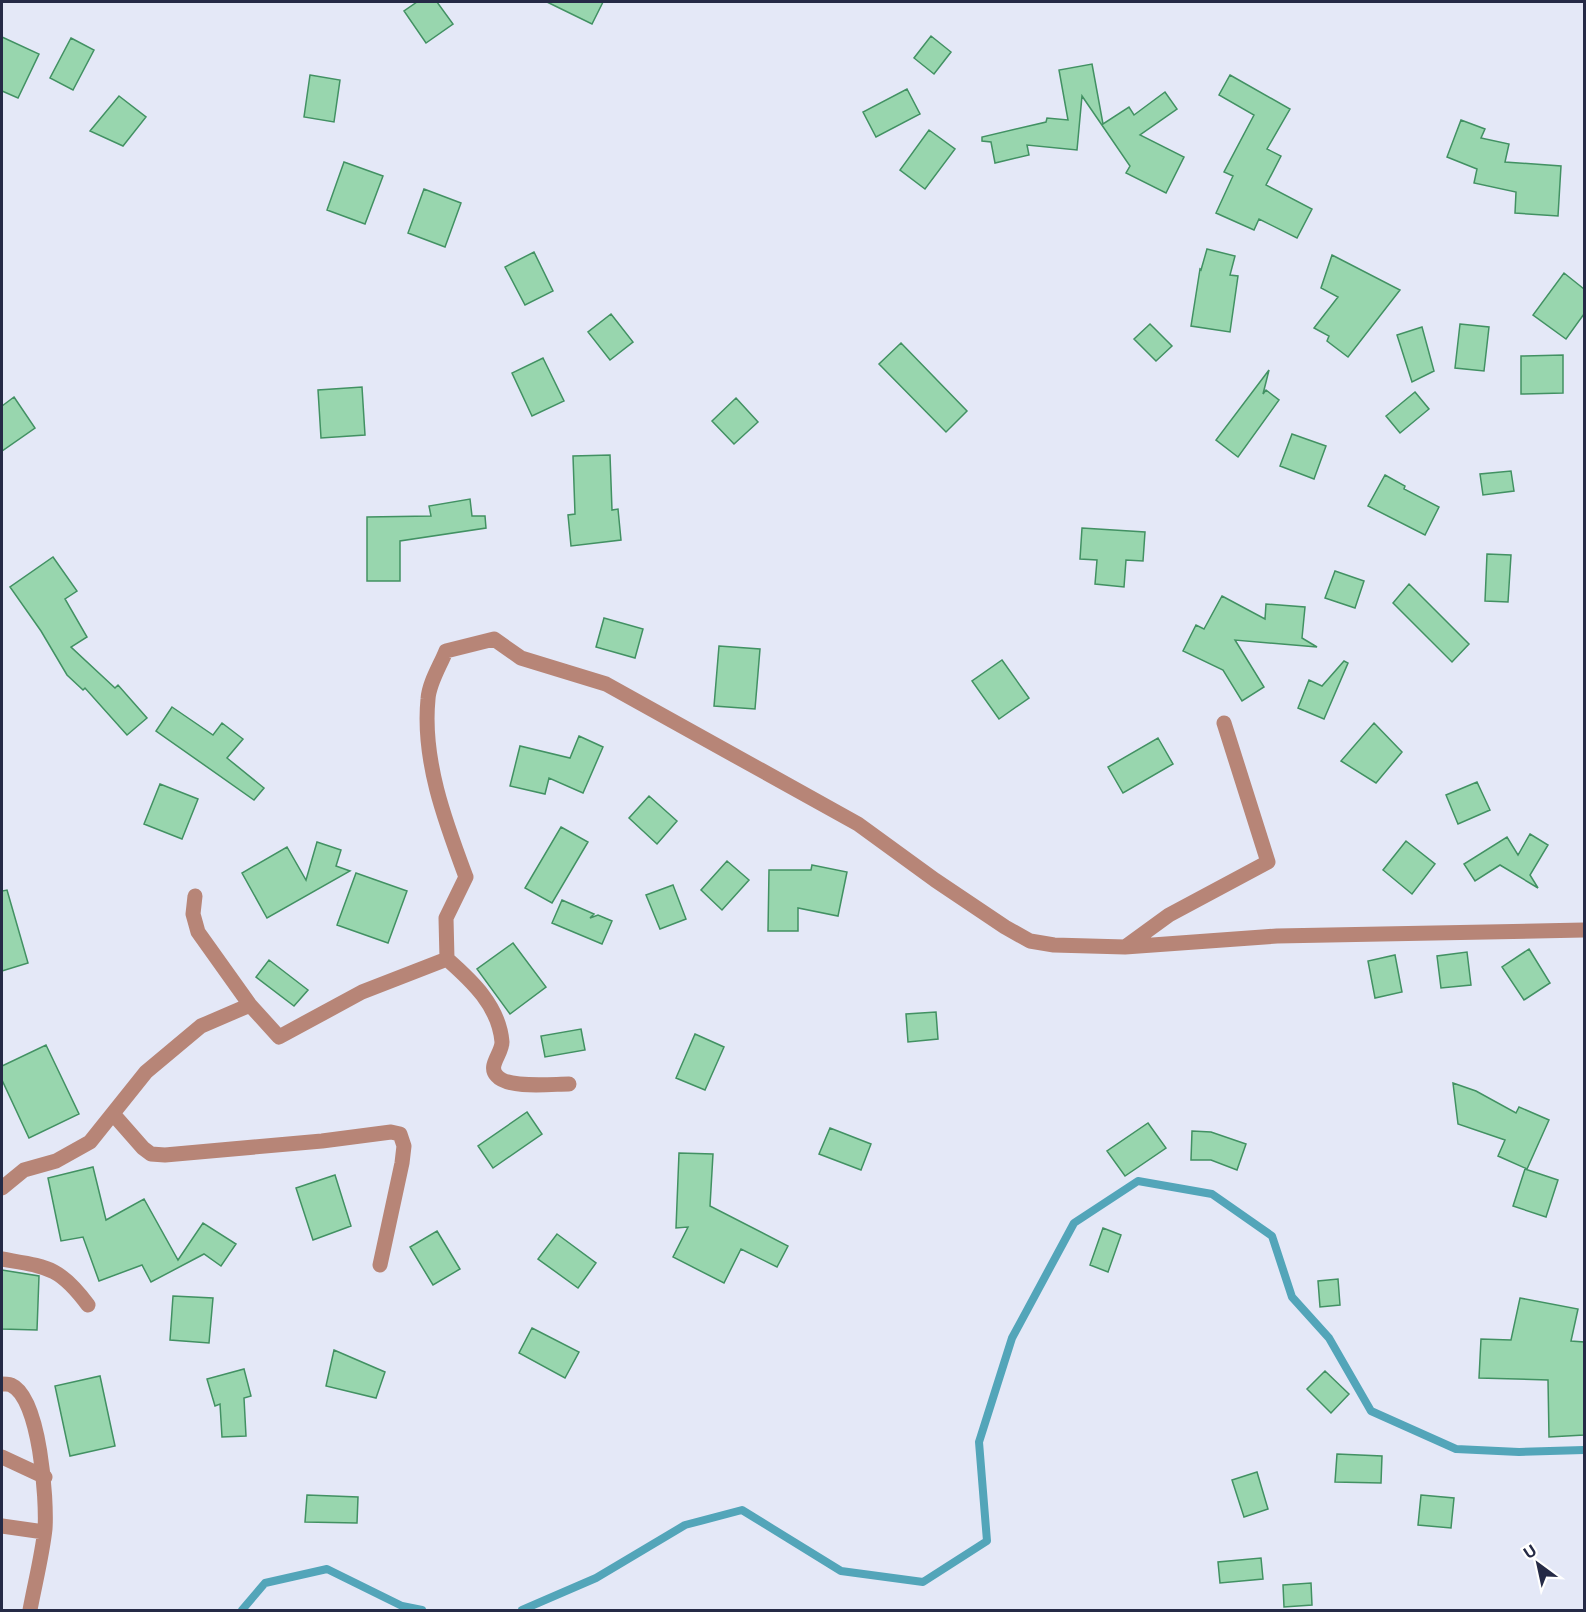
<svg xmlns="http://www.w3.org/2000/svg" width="1586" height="1612" viewBox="0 0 1586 1612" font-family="'Open Sans',sans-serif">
<rect width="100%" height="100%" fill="#e4e8f7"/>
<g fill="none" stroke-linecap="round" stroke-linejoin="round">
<path stroke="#53a5b9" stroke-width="8" d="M 242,1610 L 265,1583 L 327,1569 L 402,1606 L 422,1610
M 522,1610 L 596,1578 L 685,1525 L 742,1510 L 841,1571 L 923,1582 L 987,1541 L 979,1442 L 1012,1338 L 1074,1223 L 1138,1181 L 1212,1194 L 1272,1236 L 1292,1297 L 1329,1338 L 1371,1411 L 1456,1449 L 1519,1452 L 1584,1450"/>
</g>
<path fill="#98d6ae" stroke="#429163" stroke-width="1.5" d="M 417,2 L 437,2 L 453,24 L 426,43 L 404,11 Z
M 547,2 L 603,2 L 592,24 Z
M 931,36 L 951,52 L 934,74 L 914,58 Z
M 2,37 L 39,54 L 18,98 L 2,91 Z
M 71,38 L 94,50 L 73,90 L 50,78 Z
M 1092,64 L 1103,124 L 1129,107 L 1134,115 L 1165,92 L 1177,109 L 1140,135 L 1184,157 L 1166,193 L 1126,173 L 1130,166 L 1082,96 L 1077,150 L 1027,145 L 1029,155 L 995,163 L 991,142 L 982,141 L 982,137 L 1046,122 L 1047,118 L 1068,120 L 1059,70 Z
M 310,75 L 340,80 L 334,122 L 304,117 Z
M 1230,75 L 1290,109 L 1267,149 L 1281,156 L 1266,185 L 1312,209 L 1297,238 L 1259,219 L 1254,230 L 1216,213 L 1233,176 L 1224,172 L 1254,115 L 1219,95 Z
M 907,89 L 920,114 L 876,137 L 863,112 Z
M 119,96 L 146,117 L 123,146 L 90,131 Z
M 1461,120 L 1485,129 L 1481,138 L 1509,144 L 1505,162 L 1561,166 L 1558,216 L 1515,213 L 1516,192 L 1474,183 L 1477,169 L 1447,157 Z
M 929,130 L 955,149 L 925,189 L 900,170 Z
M 344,162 L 383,176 L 365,224 L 327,210 Z
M 424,189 L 461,203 L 445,247 L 408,233 Z
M 1207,249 L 1235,256 L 1230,275 L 1238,276 L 1230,332 L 1191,326 L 1200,269 L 1201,270 Z
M 534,252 L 553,291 L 525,305 L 505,267 Z
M 1332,255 L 1400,290 L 1348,357 L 1327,341 L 1329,336 L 1314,328 L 1338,297 L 1321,288 Z
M 1564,273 L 1584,289 L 1584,314 L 1566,339 L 1533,315 Z
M 611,314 L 633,342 L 610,360 L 588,332 Z
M 1150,324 L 1172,346 L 1156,361 L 1134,339 Z
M 1460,324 L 1489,327 L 1484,371 L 1455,368 Z
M 1422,327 L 1434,371 L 1412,382 L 1397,335 Z
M 901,343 L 967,411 L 946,432 L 879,364 Z
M 1563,355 L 1563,393 L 1521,394 L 1521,356 Z
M 543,358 L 564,401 L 532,416 L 512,373 Z
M 1269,370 L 1263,394 L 1266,390 L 1279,400 L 1238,457 L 1216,440 Z
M 362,387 L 365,435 L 321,438 L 318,390 Z
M 1415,392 L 1429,409 L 1400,433 L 1386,416 Z
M 14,397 L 35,428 L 2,451 L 2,406 Z
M 736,398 L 758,422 L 734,444 L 712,421 Z
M 1292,434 L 1326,446 L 1314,479 L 1280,466 Z
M 610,455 L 612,510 L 618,509 L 621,540 L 571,546 L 568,515 L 575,514 L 573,456 Z
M 1511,471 L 1514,491 L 1483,495 L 1480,474 Z
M 1385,475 L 1405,486 L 1404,489 L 1439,507 L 1425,535 L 1368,506 Z
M 470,499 L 472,516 L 485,516 L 486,528 L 400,541 L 400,581 L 367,581 L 367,517 L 431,516 L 429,506 Z
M 1082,528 L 1145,532 L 1143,561 L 1126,560 L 1124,587 L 1095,584 L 1097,560 L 1080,559 Z
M 1487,554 L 1511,555 L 1508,602 L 1485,601 Z
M 53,557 L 77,591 L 65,599 L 87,637 L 71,647 L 115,688 L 118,685 L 147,718 L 127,735 L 85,688 L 83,690 L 67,675 L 41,631 L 10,587 Z
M 1335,571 L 1364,581 L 1355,608 L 1325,598 Z
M 1409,584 L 1469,644 L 1452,662 L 1393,603 Z
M 1222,596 L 1265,619 L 1266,604 L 1305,607 L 1302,638 L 1317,647 L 1235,640 L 1264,687 L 1242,701 L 1223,670 L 1183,651 L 1196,625 L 1204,629 Z
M 604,618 L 643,629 L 635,658 L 596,647 Z
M 719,646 L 760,649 L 755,709 L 714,706 Z
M 1002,660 L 1029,698 L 999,719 L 972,681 Z
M 1344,661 L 1348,663 L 1324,719 L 1298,708 L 1309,680 L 1322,686 Z
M 172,707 L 213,735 L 222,723 L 243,739 L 227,758 L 264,788 L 254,800 L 156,731 Z
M 1374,723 L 1402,752 L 1376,783 L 1341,761 Z
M 579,736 L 603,747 L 583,793 L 549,778 L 545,794 L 510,786 L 520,746 L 570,758 Z
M 1158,738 L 1173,764 L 1123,793 L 1108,767 Z
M 1477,782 L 1490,810 L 1458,824 L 1446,795 Z
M 160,784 L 198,799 L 182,839 L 144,824 Z
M 649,796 L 677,821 L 657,844 L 629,818 Z
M 561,827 L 588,842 L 552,903 L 525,888 Z
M 1530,834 L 1548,845 L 1530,875 L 1538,888 L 1500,865 L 1475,881 L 1464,864 L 1507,837 L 1518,855 Z
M 1406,841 L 1435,864 L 1412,894 L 1383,870 Z
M 317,842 L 341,850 L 336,866 L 350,871 L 267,918 L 242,873 L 287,847 L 306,880 Z
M 727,861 L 749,880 L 722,910 L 701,890 Z
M 812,865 L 847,872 L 838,916 L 798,908 L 798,931 L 768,931 L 769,870 L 811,870 Z
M 356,873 L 407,891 L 388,943 L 337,925 Z
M 673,885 L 686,919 L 660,929 L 646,895 Z
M 7,890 L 28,963 L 2,971 L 2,891 Z
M 562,900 L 594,914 L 590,918 L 598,915 L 612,921 L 602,944 L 552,923 Z
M 513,943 L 546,987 L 510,1014 L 477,969 Z
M 1529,949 L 1550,983 L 1524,1000 L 1502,967 Z
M 1467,952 L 1471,985 L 1441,988 L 1437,956 Z
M 1395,955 L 1402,992 L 1375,998 L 1368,961 Z
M 269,960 L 308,990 L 294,1006 L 256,977 Z
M 936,1012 L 938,1039 L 908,1042 L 906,1014 Z
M 581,1029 L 585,1050 L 545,1057 L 541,1036 Z
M 695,1034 L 724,1047 L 705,1090 L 676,1078 Z
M 46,1045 L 79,1114 L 29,1138 L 2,1080 L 2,1066 Z
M 1453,1083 L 1476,1091 L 1516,1113 L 1519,1107 L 1549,1120 L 1527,1169 L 1498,1156 L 1505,1140 L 1458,1124 Z
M 527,1112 L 542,1134 L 493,1168 L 478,1146 Z
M 1148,1123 L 1166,1148 L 1125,1176 L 1107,1151 Z
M 830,1128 L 871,1144 L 861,1170 L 819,1154 Z
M 1192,1131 L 1211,1132 L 1246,1144 L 1237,1170 L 1211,1160 L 1191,1160 Z
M 679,1153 L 713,1154 L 710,1206 L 788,1246 L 777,1267 L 741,1249 L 724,1283 L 673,1257 L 688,1227 L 676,1228 Z
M 93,1167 L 106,1220 L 144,1199 L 178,1260 L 203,1223 L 236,1244 L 221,1266 L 204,1254 L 151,1282 L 142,1265 L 99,1281 L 83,1237 L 61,1241 L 48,1178 Z
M 1525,1169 L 1558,1180 L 1546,1217 L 1513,1206 Z
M 335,1175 L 351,1226 L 313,1240 L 296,1188 Z
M 1103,1228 L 1121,1235 L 1108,1272 L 1090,1265 Z
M 437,1231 L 460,1269 L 433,1285 L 410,1247 Z
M 557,1234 L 596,1263 L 578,1288 L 538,1259 Z
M 2,1270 L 39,1276 L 37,1330 L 2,1329 Z
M 1338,1279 L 1340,1305 L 1320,1307 L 1318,1281 Z
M 173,1296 L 213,1298 L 209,1343 L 170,1340 Z
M 1520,1298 L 1578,1309 L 1571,1341 L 1584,1342 L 1584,1435 L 1549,1437 L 1548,1380 L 1479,1378 L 1481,1339 L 1511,1340 Z
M 532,1328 L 579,1352 L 565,1378 L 519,1353 Z
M 334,1350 L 385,1372 L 376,1398 L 326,1386 Z
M 244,1369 L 251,1396 L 244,1398 L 246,1436 L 222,1437 L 220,1404 L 215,1406 L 207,1379 Z
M 1325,1371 L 1349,1394 L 1331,1413 L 1307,1389 Z
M 100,1376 L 115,1446 L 70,1456 L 55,1386 Z
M 1337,1454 L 1382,1456 L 1381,1483 L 1335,1482 Z
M 1257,1472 L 1268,1509 L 1244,1517 L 1232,1480 Z
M 307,1495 L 358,1497 L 357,1523 L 305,1522 Z
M 1421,1495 L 1454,1498 L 1451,1528 L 1418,1525 Z
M 1261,1558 L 1263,1579 L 1220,1583 L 1218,1562 Z
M 1311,1583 L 1312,1605 L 1284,1607 L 1283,1585 Z"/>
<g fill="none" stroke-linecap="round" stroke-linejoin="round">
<path stroke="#b78577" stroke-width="15" d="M 195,896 L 193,914 L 198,932 L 250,1005
M 1125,947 L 1169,915 L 1268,862 L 1224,723
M 447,959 C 472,981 499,1006 502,1042 C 502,1054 487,1066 497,1076 C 508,1089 552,1084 569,1084
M 114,1115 L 143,1148 L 151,1154 L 165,1155 L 322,1141 L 391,1132 L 400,1134 L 404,1146 L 402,1163 L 380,1265
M 2,1188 L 24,1170 L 56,1161 L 90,1142 L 146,1072 L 201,1026 L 250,1005 L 279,1037 L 362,992 L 447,959 L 446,918 L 466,877 C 445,821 422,760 428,699 C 429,683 440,666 446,651 L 494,639 L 521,658 L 606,684 L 858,824 L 935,880 L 1005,927 L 1030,941 L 1054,945 L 1125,947 L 1277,936 L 1584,930
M 2,1259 C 47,1267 59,1266 88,1305
M 2,1384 C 2,1384 10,1384 11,1385 C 40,1397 47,1500 45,1529 C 42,1556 35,1583 30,1610
M 2,1457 L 45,1477
M 2,1526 L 44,1532"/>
</g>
<rect width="1586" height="1612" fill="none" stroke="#252a46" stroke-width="6"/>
<g transform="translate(1538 1564) rotate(327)" stroke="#ffffff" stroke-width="4.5" paint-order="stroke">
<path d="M0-4.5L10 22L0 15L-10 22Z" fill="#252a46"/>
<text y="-9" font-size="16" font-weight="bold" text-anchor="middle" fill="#252a46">U</text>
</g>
</svg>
